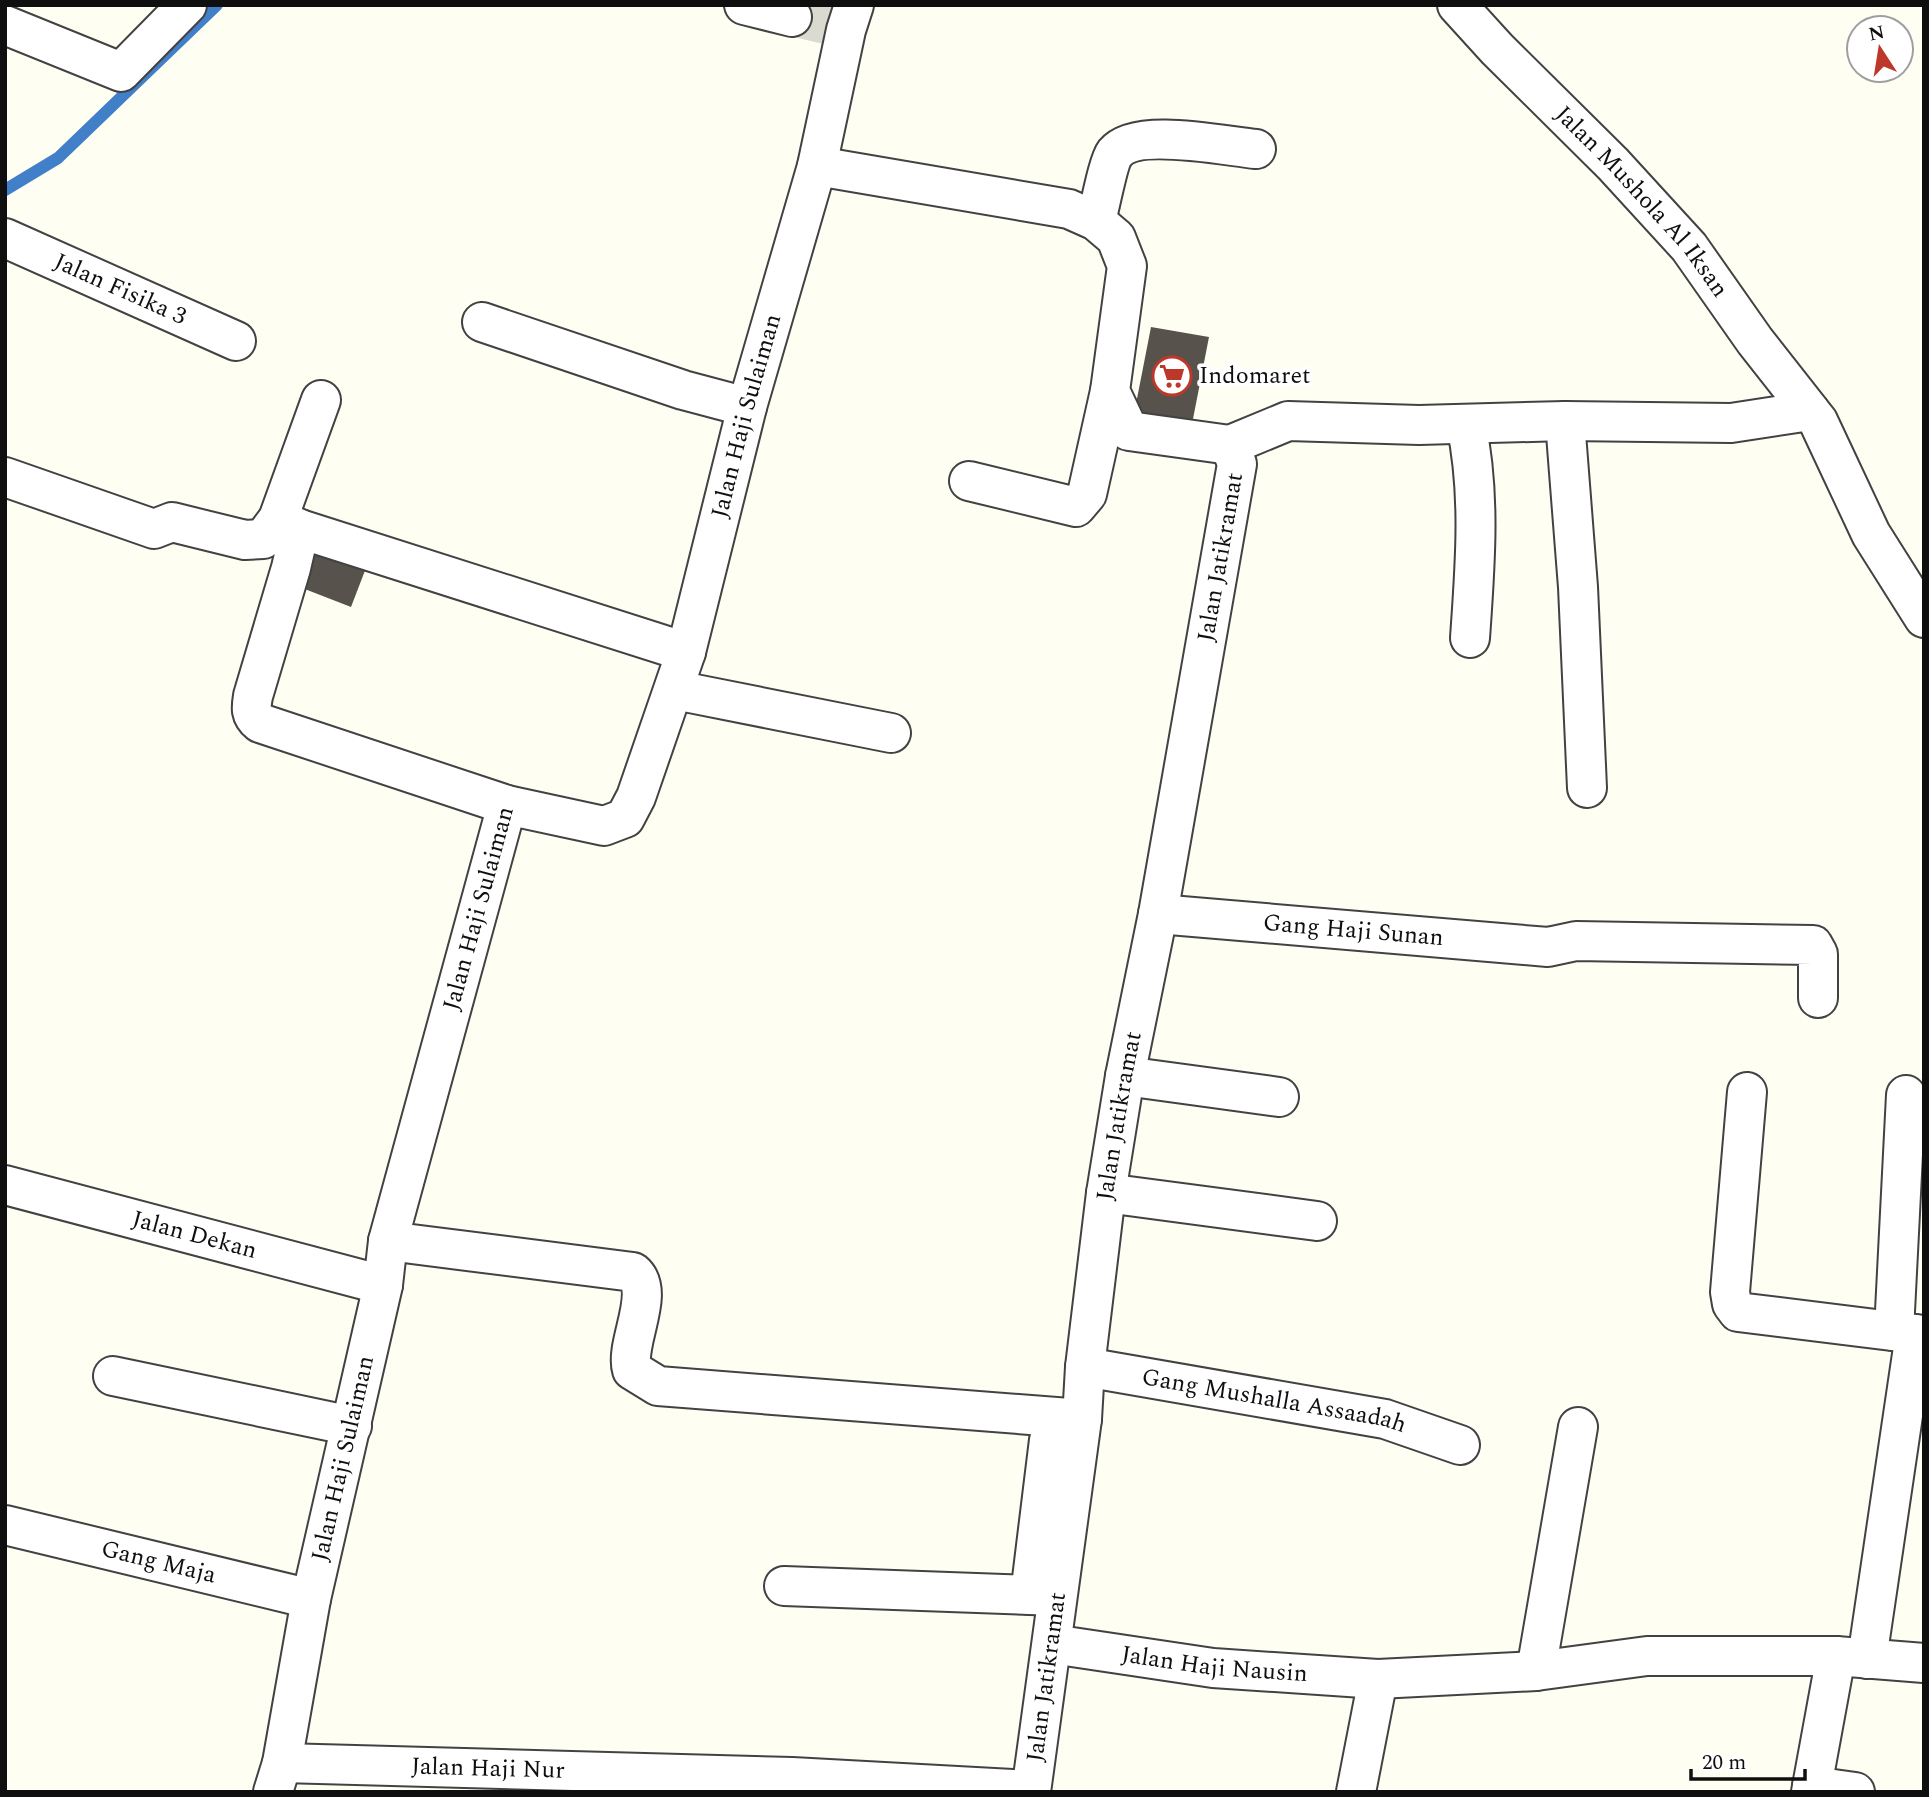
<svg xmlns="http://www.w3.org/2000/svg" width="1929" height="1797" viewBox="0 0 1929 1797" font-family="Spectral,serif">
<rect width="100%" height="100%" fill="#fffef2"/>
<g fill="none" stroke-linecap="round" stroke-linejoin="round">
<path stroke="#4180c9" stroke-width="12" d="M 5,190 L 58,158 L 217,5"/>
</g>
<path fill="#57524c" d="M 1151,327 L 1209,337 L 1192,424 L 1134,414 Z
M 311,547 L 366,568 L 351,607 L 297,586 Z"/>
<g fill="none" stroke-linecap="round" stroke-linejoin="round">
<path stroke="#dbdad0" stroke-width="38" stroke-dasharray="38 19" stroke-linecap="butt" d="M 792,17 L 846,30"/>
<g stroke="#424242" stroke-width="42">
<g id="minor">
<path d="M 744,5 L 792,17"/>
<path id="s1" d="M 1457,5 L 1497,49 L 1613,164 L 1689,247 L 1755,341 L 1810,411"/>
<path d="M 5,25 L 121,72 L 187,5"/>
<path d="M 817,166 L 1069,209 L 1096,221 L 1116,238 L 1127,266 L 1110,391 L 1129,431 L 1230,445 L 1288,421 L 1419,425 L 1565,421 L 1731,423 L 1810,411 L 1818,421 L 1871,534 L 1924,618"/>
<path d="M 1096,221 C 1100,207 1108,162 1115,153 C 1136,127 1224,146 1256,149"/>
<path id="s2" d="M 5,238 L 236,341"/>
<path d="M 482,322 L 683,390 L 747,407"/>
<path d="M 1565,421 L 1578,587 L 1587,788"/>
<path d="M 1466,424 C 1481,494 1475,567 1470,638"/>
<path d="M 5,477 L 154,529 L 172,522 L 245,540 L 263,539 L 278,519 L 321,400"/>
<path d="M 969,481 L 1076,507 L 1087,494 L 1110,391"/>
<path d="M 278,519 L 300,529 L 686,652"/>
<path id="s3" d="M 300,529 L 291,568 L 253,696 C 251,708 250,715 260,723 L 507,805 L 604,826 L 625,818 L 636,797 L 686,652 L 747,407 L 817,166 L 846,30 L 854,5"/>
<path d="M 675,690 L 891,733"/>
<path id="s4" d="M 1158,914 L 1548,947 L 1576,941 L 1813,945 L 1818,954 L 1818,998"/>
<path d="M 1125,1076 L 1279,1097"/>
<path d="M 1747,1092 L 1730,1292 L 1732,1304 L 1738,1312 L 1924,1335"/>
<path id="s5" d="M 5,1185 L 383,1285"/>
<path d="M 1106,1193 L 1317,1221"/>
<path d="M 388,1241 L 633,1272 C 657,1292 624,1344 632,1370 L 658,1386 L 1082,1419"/>
<path d="M 1894,1331 L 1906,1095"/>
<path id="s6" d="M 1085,1367 L 1385,1419 L 1460,1445"/>
<path d="M 113,1376 L 352,1426"/>
<path id="s7" d="M 5,1525 L 311,1599"/>
<path d="M 784,1586 L 1057,1596"/>
<path d="M 1030,1595 L 1049,1440"/>
<path id="s8" d="M 1052,1644 L 1213,1668 L 1378,1679 L 1536,1671 L 1647,1656 L 1836,1656 L 1924,1663"/>
<path d="M 1867,1659 L 1915,1334"/>
<path d="M 1536,1671 L 1578,1427"/>
<path id="s9" d="M 282,1763 L 792,1777 L 1031,1790"/>
<path d="M 1812,1786 L 1855,1792"/>
<path id="s10" d="M 273,1792 L 282,1763 L 311,1599 L 383,1285 L 388,1241 L 507,805"/>
<path id="s11" d="M 1031,1792 L 1082,1419 L 1085,1367 L 1106,1193 L 1125,1076 L 1158,914 L 1237,464 L 1230,445"/>
<path d="M 1356,1792 L 1378,1679"/>
<path d="M 1811,1792 L 1836,1656"/>
</g>
</g>
<use href="#minor" stroke="#fff" stroke-width="38"/>
</g>
<defs>
<g id="supermarket-ring" transform="scale(2.0125)"><circle r="9.5" fill="#fff" stroke="#bb382b" stroke-width="1.5"/><path d="M-6-5.5h2.5l.6 2H6L4.5 2H-2.5L-4.4-4H-6ZM-1.5 3.2a1.3 1.3 0 1 0 .1 0ZM3 3.2a1.3 1.3 0 1 0 .1 0Z" fill="#bb382b"/></g>
</defs>
<g fill-rule="evenodd">
<use href="#supermarket-ring" x="1172" y="376"/>
</g>
<g text-anchor="middle" dominant-baseline="central" stroke-width="7" stroke-linejoin="round" paint-order="stroke">
<g font-size="24" fill="#0f0f0f" stroke="#fff">
<text stroke="none"><textPath href="#s1" startOffset="270">Jalan Mushola Al Iksan</textPath></text>
<text stroke="none"><textPath href="#s2" startOffset="126">Jalan Fisika 3</textPath></text>
<text stroke="none"><textPath href="#s3" startOffset="1006">Jalan Haji Sulaiman</textPath></text>
<text stroke="none"><textPath href="#s11" startOffset="1250">Jalan Jatikramat</textPath></text>
<text stroke="none"><textPath href="#s10" startOffset="908">Jalan Haji Sulaiman</textPath></text>
<text stroke="none"><textPath href="#s4" startOffset="196">Gang Haji Sunan</textPath></text>
<text stroke="none"><textPath href="#s11" startOffset="682">Jalan Jatikramat</textPath></text>
<text stroke="none"><textPath href="#s5" startOffset="196">Jalan Dekan</textPath></text>
<text stroke="none"><textPath href="#s6" startOffset="192">Gang Mushalla Assaadah</textPath></text>
<text stroke="none"><textPath href="#s10" startOffset="341">Jalan Haji Sulaiman</textPath></text>
<text stroke="none"><textPath href="#s7" startOffset="158">Gang Maja</textPath></text>
<text stroke="none"><textPath href="#s8" startOffset="164">Jalan Haji Nausin</textPath></text>
<text stroke="none"><textPath href="#s11" startOffset="116">Jalan Jatikramat</textPath></text>
<text stroke="none"><textPath href="#s9" startOffset="206">Jalan Haji Nur</textPath></text>
</g>
<g font-size="24" fill="#0f0f0f" stroke="#fff" text-anchor="start">
<text x="1199" y="376">Indomaret</text>
</g>
</g>
<rect width="1929" height="1797" fill="none" stroke="#0f0f0f" stroke-width="14"/>
<g transform="translate(1880 49) rotate(348)"><circle r="33" fill="#ffffff" stroke="#9f9f9f" stroke-width="2"/>
<path d="M0-5L12 26L0 18L-12 26Z" fill="#bb382b"/>
<text y="-10" font-size="19" font-weight="bold" text-anchor="middle" fill="#0f0f0f">N</text>
</g>
<path d="M1691 1769v10h114v-10" fill="none" stroke="#0f0f0f" stroke-width="3.5"/>
<text x="1702" y="1769" font-size="21" fill="#0f0f0f" stroke="#ffffff" stroke-width="5" paint-order="stroke">20 m</text>
</svg>
